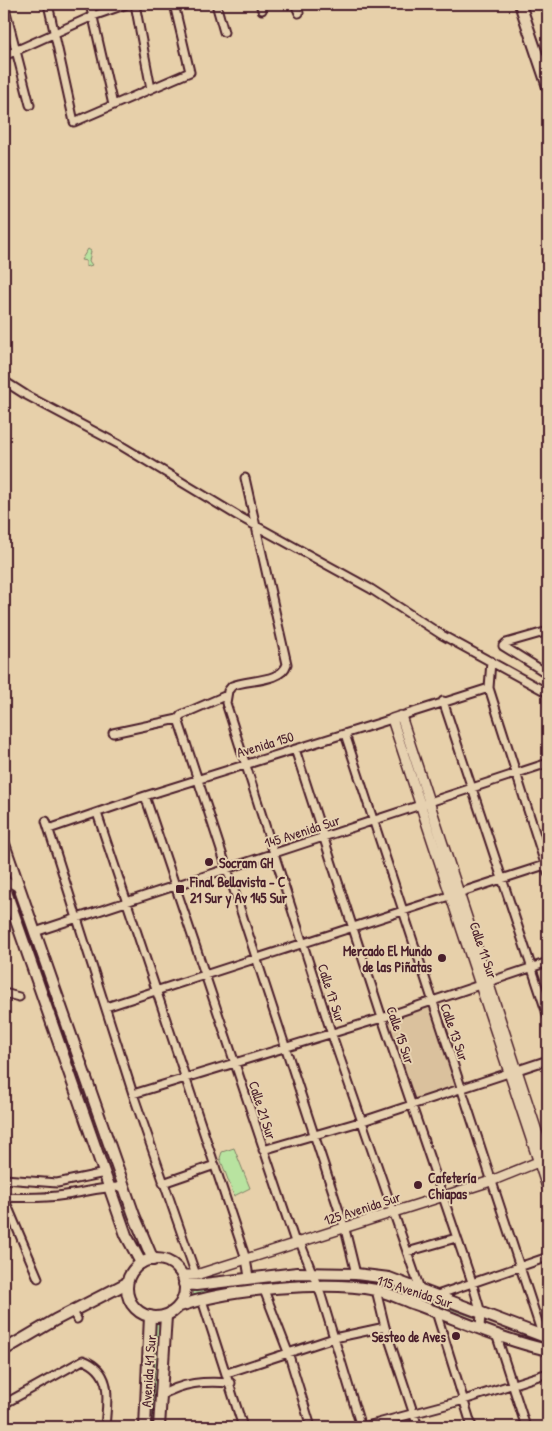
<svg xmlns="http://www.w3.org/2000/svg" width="552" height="1431" viewBox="0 0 552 1431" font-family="'Patrick Hand',sans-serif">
<rect width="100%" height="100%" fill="#e7d0aa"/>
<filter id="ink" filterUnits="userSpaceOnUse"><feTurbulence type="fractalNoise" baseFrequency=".02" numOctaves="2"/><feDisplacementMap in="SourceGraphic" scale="10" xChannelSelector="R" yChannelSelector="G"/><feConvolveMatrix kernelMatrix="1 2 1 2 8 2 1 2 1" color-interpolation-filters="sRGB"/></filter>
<g filter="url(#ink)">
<path fill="#dac19d" d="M 531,954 L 534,962 L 548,957 L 548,966 L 537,970 L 540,978 L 532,981 L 529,973 L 493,985 L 491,977 L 526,965 L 524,957 Z
M 429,1004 L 456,1087 L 413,1101 L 386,1018 Z"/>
<path fill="#b8e3a0" stroke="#818166" d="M 88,249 L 91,251 L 89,261 L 92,265 L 86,267 L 86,261 L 81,260 Z
M 234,1148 L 250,1188 L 234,1196 L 220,1158 L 222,1152 Z
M 281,1278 L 306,1278 L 261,1282 L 193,1295 L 192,1291 Z
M 325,1278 L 378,1280 L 472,1314 L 473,1317 L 381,1285 L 349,1280 L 324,1280 Z
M 156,1323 L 159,1324 L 154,1427 L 150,1427 L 154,1324 Z"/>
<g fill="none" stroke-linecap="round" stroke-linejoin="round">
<g stroke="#4a1f2b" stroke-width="11">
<path id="minor" d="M 4,4 L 30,105
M 48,4 L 74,122 L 190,72 L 174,4
M 90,4 L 113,105
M 135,4 L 151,89
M 216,4 L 224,32
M 260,4 L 262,10
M 295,4 L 299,13
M 4,56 L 93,16 L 127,4
M 4,381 L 26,395 L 120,445 L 238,516 L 371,589 L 442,635 L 548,693
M 245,478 L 287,664 C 281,683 247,679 232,686 L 228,691 L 226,703 L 333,1038 L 420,1289
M 548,631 L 506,643 L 503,646 L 548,674
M 491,661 L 489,688 L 548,873
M 443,701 L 548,1017
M 401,716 L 489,688
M 178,719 L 345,1229 L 356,1274
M 113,733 L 178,719 L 181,715 L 227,695
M 345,734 L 543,1337
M 295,749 L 382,1018 L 472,1282 L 481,1313 L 480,1328
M 145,796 L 294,1239 L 300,1242 L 321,1295 L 361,1427
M 97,813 L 246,1259 L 249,1277
M 46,821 L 133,1094 L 196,1275
M 49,829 L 145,796 L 392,719
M 4,880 L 19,888
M 35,932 L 548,763
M 4,993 L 19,997
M 106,1007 L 548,864
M 133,1094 L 382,1018 L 548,962
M 263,1150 L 363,1121 L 548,1060
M 4,1179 L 57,1183 L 105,1173
M 163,1183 L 215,1165
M 4,1197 C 25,1198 45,1198 66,1195 C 86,1192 104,1186 124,1187
M 4,1198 L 38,1278
M 407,1252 L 456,1238
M 264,1290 L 288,1352 L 311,1427
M 376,1290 L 385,1327 L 418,1427
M 437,1295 L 548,1257
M 202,1300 L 243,1427
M 72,1310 L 77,1319
M 436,1312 L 472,1427
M 497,1337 L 526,1427
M 227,1373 L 334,1338 L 385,1327
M 160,1396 C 183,1382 204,1381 231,1383
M 4,1404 L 83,1360 C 114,1372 107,1400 105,1427
M 363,1427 L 464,1400 L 548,1373"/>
</g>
<g stroke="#4a1f2b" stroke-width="12">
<path id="tertiary" d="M 548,1165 L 401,716 L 392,719 L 548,1190
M 182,1275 L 196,1275 L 491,1181 L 543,1160"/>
</g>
<g stroke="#4a1f2b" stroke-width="14">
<path id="secondary" d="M 520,4 L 548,87
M 4,844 L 134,1215 L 153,1260
M 4,886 L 126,1235 L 141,1263
M 4,1350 L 55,1320 L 127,1283
M 145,1427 L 150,1316
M 159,1427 L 166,1316"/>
</g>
<g stroke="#4a1f2b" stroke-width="14">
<path id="primary" d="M127 1288a29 29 0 1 1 58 0a29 29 0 1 1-58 0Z
M 184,1284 L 196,1285 L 297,1273 L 356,1274 L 389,1278 L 548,1338
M 180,1306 C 228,1289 327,1280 376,1290 C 389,1293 403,1300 415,1304 C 460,1320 502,1340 548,1350"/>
</g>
<use href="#minor" stroke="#e6d1b0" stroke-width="7"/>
<use href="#tertiary" stroke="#e6d1b0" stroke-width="9"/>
<use href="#secondary" stroke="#e6d1b0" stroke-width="10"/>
<use href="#primary" stroke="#e6d1b0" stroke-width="10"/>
</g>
</g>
<g fill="#4a1f2b" stroke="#e6d1b0" stroke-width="2">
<circle cx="209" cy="862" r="5"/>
<rect x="175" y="884" width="10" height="10" rx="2.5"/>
<circle cx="442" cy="958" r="5"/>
<circle cx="418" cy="1185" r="5"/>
<circle cx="456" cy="1336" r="5"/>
</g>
<g text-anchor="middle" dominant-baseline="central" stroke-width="4" stroke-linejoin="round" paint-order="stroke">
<g font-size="14" fill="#4a1f2b" stroke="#e6d1b0">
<text transform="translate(265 744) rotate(-17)">Avenida 150</text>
<text transform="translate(302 831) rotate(-18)">145 Avenida Sur</text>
<text transform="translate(484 950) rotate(71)">Calle 11 Sur</text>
<text transform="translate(332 993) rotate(72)">Calle 17 Sur</text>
<text transform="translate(455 1032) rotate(71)">Calle 13 Sur</text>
<text transform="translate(401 1035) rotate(71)">Calle 15 Sur</text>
<text transform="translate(263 1110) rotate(72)">Calle 21 Sur</text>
<text transform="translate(362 1208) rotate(-18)">125 Avenida Sur</text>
<text transform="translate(415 1291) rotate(18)">115 Avenida Sur</text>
<text transform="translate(148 1371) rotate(-86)">Avenida 41 Sur</text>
</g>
<g font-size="14" font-weight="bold" fill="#4a1f2b" stroke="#e6d1b0" text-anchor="start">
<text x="219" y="862">Socram GH</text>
<text x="190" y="881">Final Bellavista - C<tspan x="190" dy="16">21 Sur y Av 145 Sur</tspan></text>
<text x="432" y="950" text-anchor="end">Mercado El Mundo<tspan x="432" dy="16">de las Piñatas</tspan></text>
<text x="428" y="1177">Cafetería<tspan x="428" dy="16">Chiapas</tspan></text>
<text x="446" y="1336" text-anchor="end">Sesteo de Aves</text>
</g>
</g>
<rect width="552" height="1431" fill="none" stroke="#e6d1b0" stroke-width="20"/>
<rect x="10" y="10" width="532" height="1411" fill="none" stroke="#4a1f2b" stroke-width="2" filter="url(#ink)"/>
</svg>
